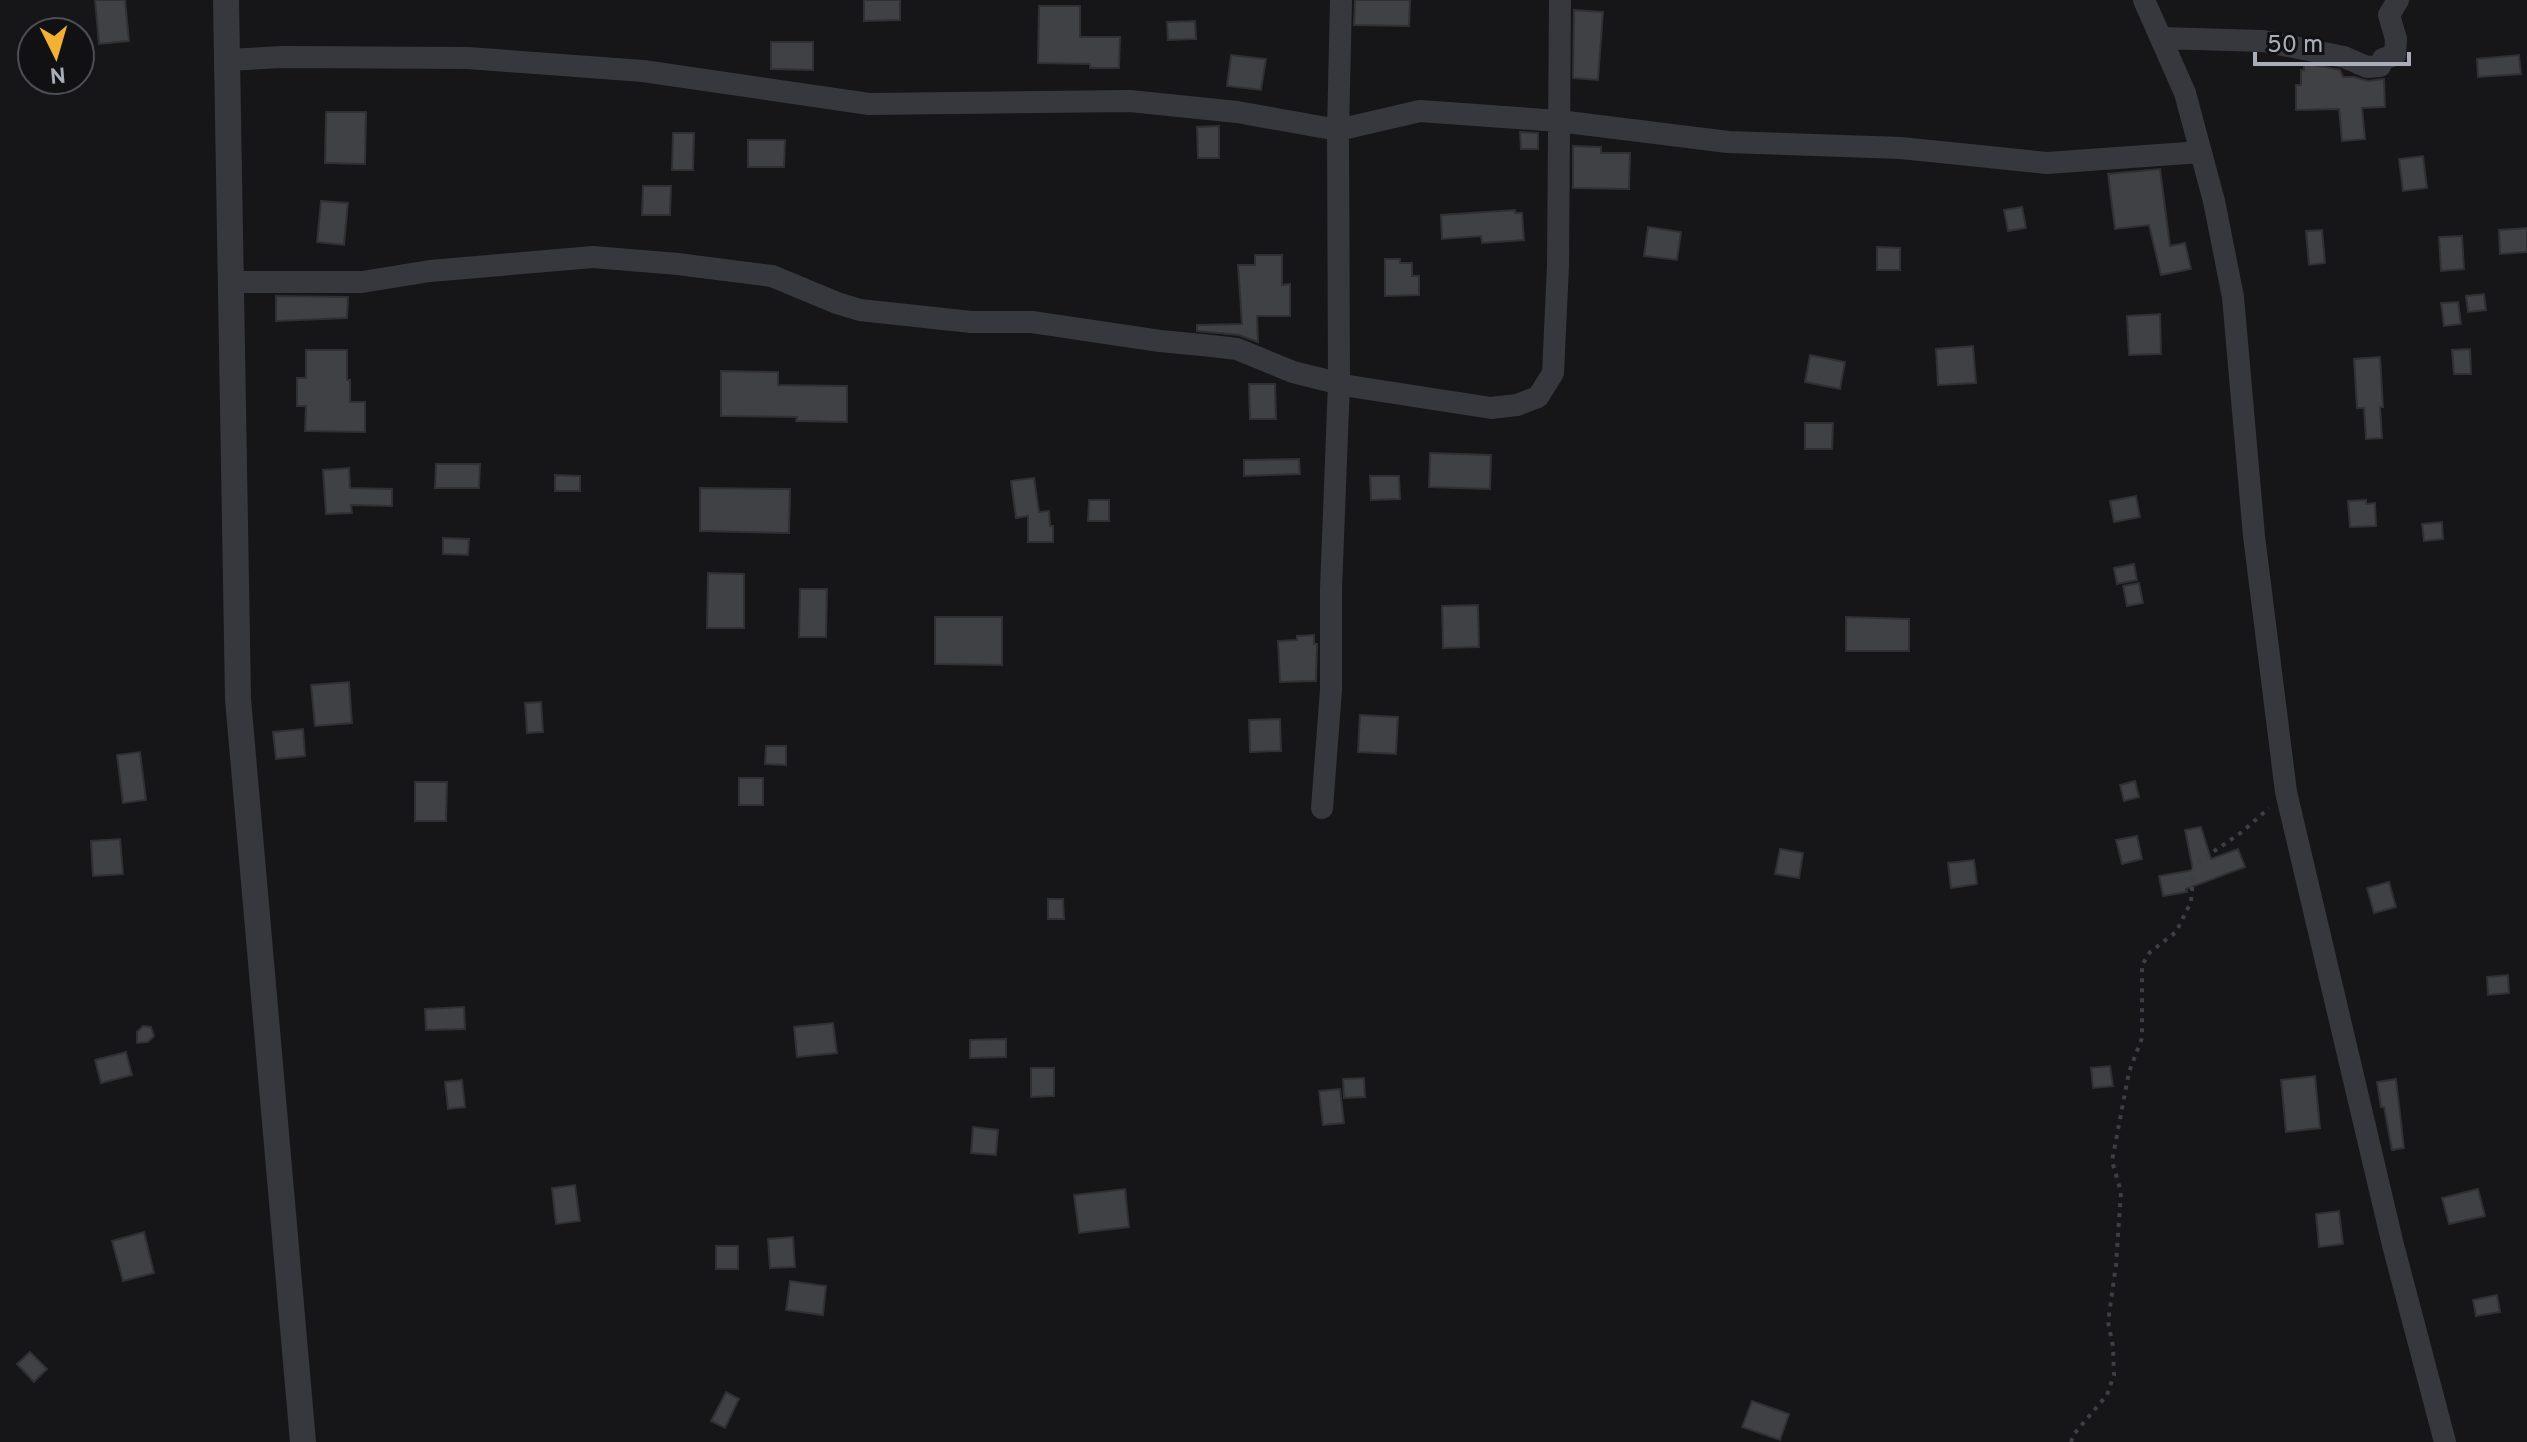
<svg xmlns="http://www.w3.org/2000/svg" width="2527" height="1442" viewBox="0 0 2527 1442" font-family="Overpass,sans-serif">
<rect width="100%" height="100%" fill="#161618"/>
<path fill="#404145" stroke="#303034" stroke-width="2" d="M 95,0 L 125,0 L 129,41 L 99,44 Z
M 864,0 L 900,0 L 900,20 L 864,21 Z
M 1355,0 L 1410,0 L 1409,26 L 1354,25 Z
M 1039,6 L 1080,6 L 1080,37 L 1120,37 L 1119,68 L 1090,68 L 1090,64 L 1038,63 Z
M 1574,10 L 1603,12 L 1598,80 L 1573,78 Z
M 1195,21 L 1196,39 L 1168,40 L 1167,22 Z
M 771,42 L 813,42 L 813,70 L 771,69 Z
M 1231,55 L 1266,59 L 1261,90 L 1227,86 Z
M 2519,55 L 2521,74 L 2478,77 L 2477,59 Z
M 2304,63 L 2340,70 L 2343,77 L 2354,77 L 2368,81 L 2384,79 L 2385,107 L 2362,108 L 2365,139 L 2342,141 L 2339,109 L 2296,110 L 2296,85 L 2301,85 L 2301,70 L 2304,70 Z
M 326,112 L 366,112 L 365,164 L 325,163 Z
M 1219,126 L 1219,158 L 1198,158 L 1197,127 Z
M 1520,132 L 1538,133 L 1538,149 L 1521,149 Z
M 673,133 L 694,133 L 693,170 L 672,170 Z
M 748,140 L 785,140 L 784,167 L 748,167 Z
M 1573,146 L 1601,147 L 1601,153 L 1630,153 L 1629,189 L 1573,188 Z
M 2423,156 L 2427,188 L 2403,191 L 2399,159 Z
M 2160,169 L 2170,246 L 2185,243 L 2191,269 L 2161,275 L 2149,225 L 2115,229 L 2108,174 Z
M 643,186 L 671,186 L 670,215 L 642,215 Z
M 321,201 L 348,203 L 344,245 L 317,242 Z
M 2022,207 L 2026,228 L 2008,231 L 2004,210 Z
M 1515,210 L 1515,213 L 1522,213 L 1524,240 L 1482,243 L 1481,236 L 1442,239 L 1441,215 Z
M 1648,227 L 1681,232 L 1677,260 L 1644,256 Z
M 2527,228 L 2527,252 L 2500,254 L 2499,230 Z
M 2322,230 L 2325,263 L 2309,265 L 2306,231 Z
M 2462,236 L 2464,269 L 2441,271 L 2439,237 Z
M 1877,247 L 1900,248 L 1900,270 L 1877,270 Z
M 1255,255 L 1282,255 L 1282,285 L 1290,284 L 1290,316 L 1257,316 L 1258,342 L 1239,335 L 1197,331 L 1197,325 L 1242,324 L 1238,265 L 1255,265 Z
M 1385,259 L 1400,259 L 1400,263 L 1412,263 L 1412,276 L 1419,276 L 1419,295 L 1385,296 Z
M 2484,294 L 2486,310 L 2468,312 L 2466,296 Z
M 276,296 L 348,297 L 347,318 L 276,321 Z
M 2458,302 L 2461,324 L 2444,326 L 2441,303 Z
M 2160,314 L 2161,354 L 2129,355 L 2127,316 Z
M 1973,346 L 1976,383 L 1938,385 L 1936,349 Z
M 2470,349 L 2471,374 L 2454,374 L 2452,350 Z
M 306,350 L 347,350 L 347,380 L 350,380 L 350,402 L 365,402 L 365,432 L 305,431 L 306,406 L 297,406 L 297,378 L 306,378 Z
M 1810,355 L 1845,362 L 1840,389 L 1805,382 Z
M 2380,357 L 2383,407 L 2380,407 L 2382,438 L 2366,439 L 2364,408 L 2357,408 L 2354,359 Z
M 721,371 L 778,372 L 778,385 L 847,386 L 847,422 L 796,421 L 797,417 L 721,416 Z
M 1249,384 L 1275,384 L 1276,419 L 1250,419 Z
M 1805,423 L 1833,423 L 1832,449 L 1805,449 Z
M 1430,453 L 1491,455 L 1490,489 L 1429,487 Z
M 1299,459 L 1300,474 L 1244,476 L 1244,460 Z
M 436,464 L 480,464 L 479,488 L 435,488 Z
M 349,468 L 350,488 L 392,489 L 392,506 L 351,505 L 352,513 L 326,514 L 323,470 Z
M 555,475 L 580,476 L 580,491 L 555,491 Z
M 1370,476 L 1399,476 L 1400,499 L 1371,500 Z
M 1034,478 L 1039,512 L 1049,511 L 1050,526 L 1053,526 L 1053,542 L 1028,542 L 1028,516 L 1016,518 L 1011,481 Z
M 700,488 L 790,489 L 789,533 L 700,531 Z
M 2136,496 L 2140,517 L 2114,522 L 2110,501 Z
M 1089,500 L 1109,500 L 1109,521 L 1088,521 Z
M 2366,500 L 2366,504 L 2375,503 L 2376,526 L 2350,527 L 2348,501 Z
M 2442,522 L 2443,539 L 2424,541 L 2422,524 Z
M 443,538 L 469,539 L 468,555 L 443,554 Z
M 2134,564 L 2137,580 L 2117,584 L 2114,568 Z
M 708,573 L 744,574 L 744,628 L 707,628 Z
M 2139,583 L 2143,603 L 2127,606 L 2123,586 Z
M 800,589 L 827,589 L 826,637 L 799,637 Z
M 1478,605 L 1479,647 L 1443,648 L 1442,606 Z
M 935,617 L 1002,617 L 1002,665 L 935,664 Z
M 1846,617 L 1909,619 L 1909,651 L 1846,651 Z
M 1314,635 L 1314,644 L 1317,644 L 1316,681 L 1280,682 L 1278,641 L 1297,640 L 1297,636 Z
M 349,682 L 352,723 L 315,726 L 311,685 Z
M 541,702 L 543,732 L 527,733 L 525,703 Z
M 1360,715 L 1398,717 L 1396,754 L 1358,752 Z
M 1280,719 L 1281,751 L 1250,752 L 1249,720 Z
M 303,729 L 305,756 L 276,759 L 273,732 Z
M 766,746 L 786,746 L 786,765 L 765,764 Z
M 140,752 L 146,800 L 123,803 L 117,755 Z
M 739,778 L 763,778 L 763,805 L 739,805 Z
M 2135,781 L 2139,797 L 2124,801 L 2120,785 Z
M 415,782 L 447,782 L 446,821 L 415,821 Z
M 2201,827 L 2211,859 L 2238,849 L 2245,867 L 2186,889 L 2187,892 L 2163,896 L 2159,876 L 2193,870 L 2185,830 Z
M 2137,836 L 2142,859 L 2122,864 L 2116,840 Z
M 120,839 L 123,874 L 93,876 L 91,841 Z
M 1780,849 L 1803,853 L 1799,878 L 1775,874 Z
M 1974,860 L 1977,884 L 1951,888 L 1948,863 Z
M 2389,882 L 2396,907 L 2374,913 L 2367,888 Z
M 1048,899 L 1063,899 L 1064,919 L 1048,919 Z
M 2508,975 L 2509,993 L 2488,995 L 2487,977 Z
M 464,1007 L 465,1029 L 426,1030 L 425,1009 Z
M 833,1023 L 837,1053 L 797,1057 L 794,1027 Z
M 143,1026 L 151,1027 L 154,1036 L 148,1042 L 137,1043 L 137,1032 Z
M 1006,1039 L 1006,1057 L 970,1058 L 970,1040 Z
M 126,1052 L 132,1075 L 101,1083 L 95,1060 Z
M 2110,1066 L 2113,1086 L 2093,1088 L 2091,1068 Z
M 1031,1068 L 1054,1068 L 1054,1096 L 1031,1097 Z
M 2315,1076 L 2320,1128 L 2286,1132 L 2281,1080 Z
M 1364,1078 L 1365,1097 L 1344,1098 L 1343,1079 Z
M 2396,1079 L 2404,1148 L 2392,1150 L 2384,1107 L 2381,1107 L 2377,1082 Z
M 462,1080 L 465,1107 L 448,1109 L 445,1082 Z
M 1340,1089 L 1344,1123 L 1323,1125 L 1319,1091 Z
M 973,1127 L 998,1130 L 996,1155 L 971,1153 Z
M 575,1185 L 580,1221 L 556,1224 L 552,1188 Z
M 1125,1189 L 1129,1227 L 1079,1233 L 1074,1195 Z
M 2478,1189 L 2485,1216 L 2449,1224 L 2442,1198 Z
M 2339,1211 L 2343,1244 L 2319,1247 L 2316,1214 Z
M 144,1232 L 154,1273 L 123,1281 L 112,1241 Z
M 793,1237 L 795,1267 L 770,1268 L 768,1239 Z
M 716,1246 L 738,1246 L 738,1269 L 716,1269 Z
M 790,1281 L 826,1286 L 823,1315 L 786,1310 Z
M 2497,1295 L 2500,1312 L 2476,1316 L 2473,1300 Z
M 30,1352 L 47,1369 L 34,1382 L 17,1364 Z
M 726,1392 L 739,1399 L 725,1428 L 711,1421 Z
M 1752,1401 L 1789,1414 L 1780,1440 L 1742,1427 Z"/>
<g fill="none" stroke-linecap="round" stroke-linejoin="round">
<path stroke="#3d3f44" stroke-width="4" stroke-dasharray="4 6" stroke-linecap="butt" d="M 2071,1442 L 2074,1434 L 2107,1395 L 2114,1375 L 2113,1346 L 2108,1322 L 2116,1265 L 2121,1192 L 2112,1161 L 2129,1072 L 2142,1038 L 2142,965 L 2150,952 L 2176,932 L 2191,902 L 2194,865 L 2242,832 L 2269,808"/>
<path stroke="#37383d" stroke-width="22" d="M 2144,0 L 2185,93 L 2214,201 L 2233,297 L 2254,536 L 2286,792 L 2393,1245 L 2445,1442
M 2161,38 L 2263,41 L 2344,57 L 2367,67 L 2380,66 L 2383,59 L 2395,55 L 2396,39 L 2389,15 L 2398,0
M 227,60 L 283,57 L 468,58 L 643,71 L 869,104 L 1130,101 L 1237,112 L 1338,130 L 1420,111 L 1559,121 L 1728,142 L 1901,148 L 2047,163 L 2201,152
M 231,282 L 362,282 L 430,271 L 593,257 L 678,264 L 772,276 L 837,303 L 860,310 L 971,322 L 1032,322 L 1160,341 L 1212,346 L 1237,349 L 1293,372 L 1349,386 L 1491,408 L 1517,405 L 1538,397 L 1553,373 L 1558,266 L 1560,0
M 1322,808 L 1331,690 L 1331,589 L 1339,383 L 1338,130 L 1341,0"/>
<path stroke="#37383d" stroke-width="26" d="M 226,0 L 238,699 L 303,1442"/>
</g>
<g transform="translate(56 56) rotate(175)"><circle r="38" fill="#111113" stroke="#4d4f55" stroke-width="2"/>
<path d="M0-6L14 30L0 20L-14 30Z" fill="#f2b134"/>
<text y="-12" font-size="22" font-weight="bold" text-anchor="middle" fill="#a8adb8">N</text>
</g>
<path d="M2255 52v12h154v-12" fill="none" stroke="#a8adb8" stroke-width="4"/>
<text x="2267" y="52" font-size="24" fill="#a8adb8" stroke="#111113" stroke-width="6" paint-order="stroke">50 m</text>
</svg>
